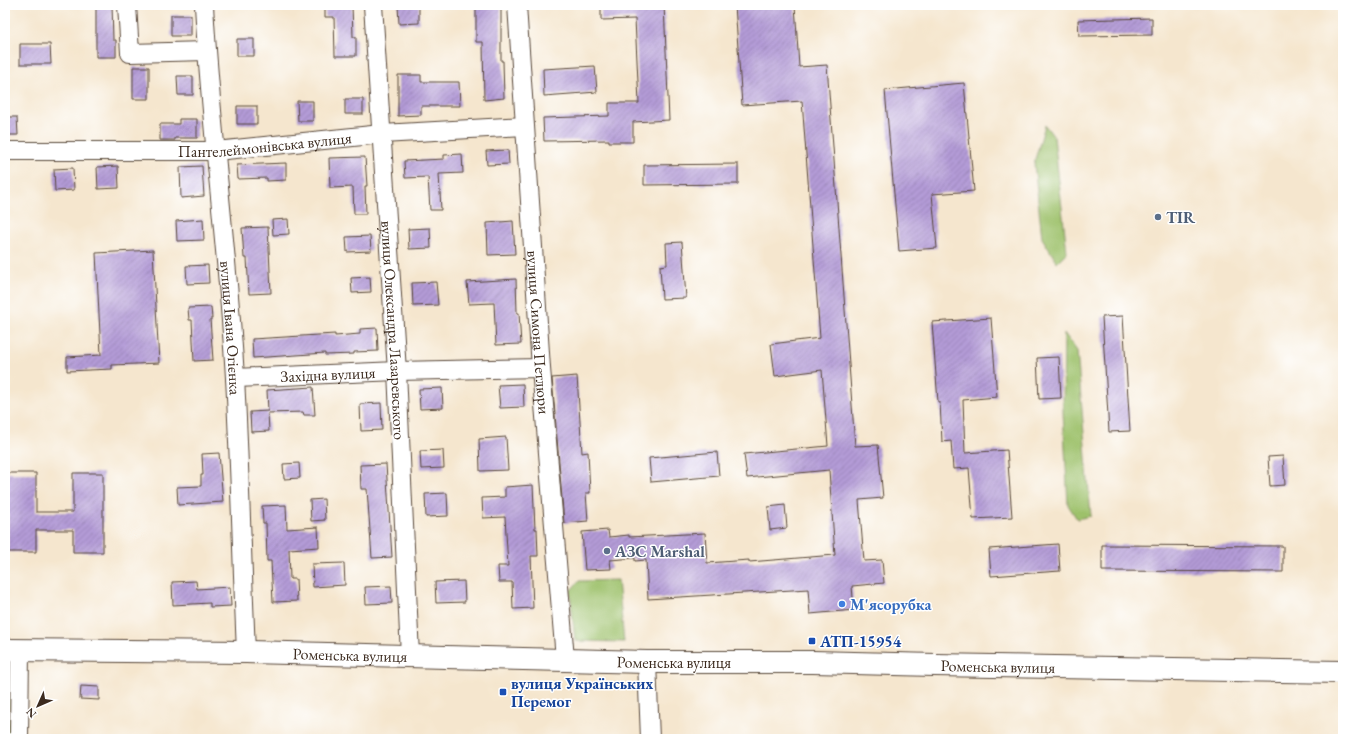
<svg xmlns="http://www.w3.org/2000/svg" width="1348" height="744" viewBox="0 0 1348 744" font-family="'EB Garamond',serif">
<defs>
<pattern id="building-hatch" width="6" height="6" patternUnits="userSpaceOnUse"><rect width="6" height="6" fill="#b39bd7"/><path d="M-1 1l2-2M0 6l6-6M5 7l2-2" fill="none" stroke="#937fae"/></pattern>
</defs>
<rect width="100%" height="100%" fill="#fff"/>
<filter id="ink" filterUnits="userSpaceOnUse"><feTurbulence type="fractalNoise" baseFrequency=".025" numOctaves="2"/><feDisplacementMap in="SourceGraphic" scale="8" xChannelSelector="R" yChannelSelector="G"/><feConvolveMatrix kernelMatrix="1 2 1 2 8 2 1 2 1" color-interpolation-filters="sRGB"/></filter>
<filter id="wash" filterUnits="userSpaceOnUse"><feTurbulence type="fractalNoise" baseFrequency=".012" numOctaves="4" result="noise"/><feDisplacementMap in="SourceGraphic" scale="16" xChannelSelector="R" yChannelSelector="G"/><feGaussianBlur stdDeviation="0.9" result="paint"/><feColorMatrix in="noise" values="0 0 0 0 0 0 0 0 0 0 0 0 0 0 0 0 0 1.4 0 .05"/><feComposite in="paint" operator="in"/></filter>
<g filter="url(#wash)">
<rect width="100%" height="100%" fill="#f5e6ce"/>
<path fill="#9dc16b" stroke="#6c7644" d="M 1045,125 L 1054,137 L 1067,252 L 1057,262 L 1042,238 L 1034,163 Z
M 1064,333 L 1077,351 L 1091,516 L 1077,519 L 1068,505 L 1063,412 Z
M 618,580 L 624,642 L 575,641 L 570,591 L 579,581 Z
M 5,666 L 9,666 L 10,739 L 5,739 Z"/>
<g id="blocks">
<path fill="url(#building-hatch)" d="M 96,5 L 112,5 L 113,40 L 116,40 L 116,57 L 96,57 Z
M 325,5 L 352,5 L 353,37 L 356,37 L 356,56 L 335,56 L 334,17 L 325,17 Z
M 398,5 L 419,5 L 419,23 L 399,24 Z
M 601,5 L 664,5 L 669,120 L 633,122 L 633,142 L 609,142 L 609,140 L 544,141 L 543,118 L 609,116 L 609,103 L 639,103 L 635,19 L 601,20 Z
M 735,5 L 795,5 L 799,67 L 827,65 L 855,446 L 878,445 L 883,498 L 859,500 L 864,561 L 882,560 L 884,583 L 852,586 L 854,610 L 810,614 L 808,589 L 648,599 L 646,560 L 635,561 L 635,558 L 610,560 L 611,569 L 585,570 L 582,532 L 608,530 L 609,537 L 629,535 L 629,537 L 705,533 L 707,563 L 749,560 L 749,562 L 835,555 L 829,470 L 747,478 L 744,454 L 828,446 L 822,370 L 775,376 L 771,344 L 820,338 L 802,101 L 742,105 Z
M 476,6 L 501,6 L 501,61 L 503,61 L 504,98 L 484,100 L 483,42 L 476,42 Z
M 171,15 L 191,15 L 191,36 L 171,36 Z
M 1152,18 L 1152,35 L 1079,36 L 1078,20 Z
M 237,39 L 254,39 L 254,56 L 237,56 Z
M 20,44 L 50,44 L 51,64 L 20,64 Z
M 595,66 L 597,92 L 544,96 L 543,69 Z
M 133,67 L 149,67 L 149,99 L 133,99 Z
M 398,75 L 421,75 L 421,82 L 459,82 L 460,106 L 421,106 L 421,115 L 398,116 Z
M 177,76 L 193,76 L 193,95 L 178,95 Z
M 964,83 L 974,191 L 932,194 L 937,248 L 899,251 L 885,90 Z
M 345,99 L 363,99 L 363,114 L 345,114 Z
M 297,101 L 313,101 L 313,121 L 298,121 Z
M 237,106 L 257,106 L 257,124 L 237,124 Z
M 5,117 L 17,117 L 18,135 L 5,135 Z
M 179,119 L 197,119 L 197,138 L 175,138 L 175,140 L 160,140 L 160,124 L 179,124 Z
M 508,150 L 509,164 L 487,165 L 486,151 Z
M 462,154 L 463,173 L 439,174 L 441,210 L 430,210 L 428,177 L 405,178 L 404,161 L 444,159 L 444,155 Z
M 365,157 L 367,186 L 365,186 L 366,214 L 354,214 L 353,187 L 330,188 L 329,158 Z
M 286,163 L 286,180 L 267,181 L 267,178 L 238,179 L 237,165 Z
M 738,164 L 738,184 L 644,185 L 644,165 Z
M 118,166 L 119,188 L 98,189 L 97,167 Z
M 202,166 L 204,196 L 181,198 L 180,167 Z
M 73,168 L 74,190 L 55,191 L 54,169 Z
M 203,219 L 204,240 L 177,241 L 176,221 Z
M 288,219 L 289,234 L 273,235 L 272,220 Z
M 513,221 L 515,254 L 488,255 L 487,223 Z
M 268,227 L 271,293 L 249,294 L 247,258 L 244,258 L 242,228 Z
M 430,228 L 431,248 L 409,249 L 408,229 Z
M 370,236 L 371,251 L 347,252 L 346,237 Z
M 682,242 L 686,298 L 662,299 L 660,266 L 667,265 L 666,243 Z
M 153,250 L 159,363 L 112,365 L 112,369 L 67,371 L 67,357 L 101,355 L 96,253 Z
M 208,265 L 209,283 L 187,284 L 186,266 Z
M 370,277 L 371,292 L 352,293 L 351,278 Z
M 516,279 L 517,313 L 519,313 L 521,344 L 496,345 L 494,303 L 469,304 L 467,282 Z
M 436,282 L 438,305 L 413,306 L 412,283 Z
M 211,307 L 212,319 L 210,319 L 213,360 L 194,361 L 192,320 L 189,320 L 188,308 Z
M 1123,316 L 1130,431 L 1109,432 L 1102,317 Z
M 991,318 L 997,397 L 963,400 L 965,453 L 1007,450 L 1012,517 L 973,519 L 969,468 L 953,469 L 951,441 L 942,442 L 940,402 L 938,402 L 932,322 Z
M 377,328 L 378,351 L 354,352 L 354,354 L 325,355 L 325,353 L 253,358 L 252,339 L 335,334 L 335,336 L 360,334 L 360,329 Z
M 1059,357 L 1061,398 L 1039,399 L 1037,358 Z
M 577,376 L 582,453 L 588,452 L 590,493 L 586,493 L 588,521 L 564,523 L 552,378 Z
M 523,384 L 524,407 L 500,408 L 498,385 Z
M 313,387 L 315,415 L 304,415 L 303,412 L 268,413 L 269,431 L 251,432 L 250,412 L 268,411 L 267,390 Z
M 442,388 L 443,408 L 420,409 L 419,389 Z
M 381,403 L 382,430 L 361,431 L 360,404 Z
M 506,437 L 508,470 L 480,471 L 479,439 Z
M 443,450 L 444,468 L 421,469 L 420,451 Z
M 717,452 L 719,476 L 651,482 L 649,458 Z
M 219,453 L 223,502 L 178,505 L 177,487 L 201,486 L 201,475 L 203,475 L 202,454 Z
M 1283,456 L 1285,485 L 1270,486 L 1268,457 Z
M 299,463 L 300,478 L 284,479 L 283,464 Z
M 386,464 L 392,557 L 372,558 L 367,489 L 361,489 L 360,465 Z
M 8,473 L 36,473 L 36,512 L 73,512 L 73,473 L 103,473 L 103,552 L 73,552 L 73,530 L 36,530 L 36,552 L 8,552 Z
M 533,485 L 535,529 L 537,529 L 538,556 L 531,556 L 533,608 L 513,609 L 512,582 L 499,582 L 498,566 L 508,566 L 505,517 L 483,518 L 482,498 L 505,497 L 505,487 Z
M 447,493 L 448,516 L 426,517 L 425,494 Z
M 324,499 L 325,520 L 311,521 L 310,500 Z
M 286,505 L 287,529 L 318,527 L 319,547 L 289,549 L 290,579 L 296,579 L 297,601 L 273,602 L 271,561 L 267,561 L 266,523 L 263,523 L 262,506 Z
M 785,505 L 787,528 L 770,530 L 768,507 Z
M 1058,544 L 1060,571 L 991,576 L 989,549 Z
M 1102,545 L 1283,546 L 1283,572 L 1102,571 Z
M 344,563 L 345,585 L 313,587 L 312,564 Z
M 196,581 L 197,589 L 230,587 L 231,606 L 210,607 L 210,603 L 173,605 L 172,582 Z
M 464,581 L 465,602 L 436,603 L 435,582 Z
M 391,586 L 392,603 L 366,604 L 365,587 Z
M 81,686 L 99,687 L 99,700 L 80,699 Z"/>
</g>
</g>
<g filter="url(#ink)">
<use href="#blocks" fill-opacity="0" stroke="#574638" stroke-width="1"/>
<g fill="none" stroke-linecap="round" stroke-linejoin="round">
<g stroke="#574638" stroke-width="20">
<g id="street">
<path d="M 127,5 L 130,53 L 207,51"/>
<path id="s1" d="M 204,5 C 211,130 228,254 235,378 C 240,469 242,561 246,652"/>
<path id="s2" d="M 373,5 L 397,371 L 410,656"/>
<path id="s3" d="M 517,5 L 541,368 L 565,659"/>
<path id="s4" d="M 5,151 L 216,151 L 382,134 L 524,126"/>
<path id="s5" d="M 235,378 L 397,371 L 541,368"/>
<path d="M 647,662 L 650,739"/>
<path d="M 19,739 L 20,650"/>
</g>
</g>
<g stroke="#574638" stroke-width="24">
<g id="primary">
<path id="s6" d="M 5,650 L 246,652 L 647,662 L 813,662 L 935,665 L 1343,672"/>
</g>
</g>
<use href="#street" stroke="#fff" stroke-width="18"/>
<use href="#primary" stroke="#fff" stroke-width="22"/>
</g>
</g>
<g fill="#5c6f8a" stroke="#fff" stroke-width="1.5">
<circle cx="1158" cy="217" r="4"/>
<circle cx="607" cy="551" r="4"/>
</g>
<circle fill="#3f7fe0" stroke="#fff" stroke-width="1.5" cx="842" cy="604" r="4"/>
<g fill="#1a4fb4" stroke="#fff" stroke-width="1.5">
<rect x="808" y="637" width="8" height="8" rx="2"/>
<rect x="499" y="688" width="8" height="8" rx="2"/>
</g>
<g text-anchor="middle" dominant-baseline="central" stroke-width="3" stroke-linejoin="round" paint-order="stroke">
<g font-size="16" fill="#3b2a1e" stroke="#fff">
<text stroke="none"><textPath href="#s4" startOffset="260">Пантелеймонівська вулиця</textPath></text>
<text stroke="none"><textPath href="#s1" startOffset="324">вулиця Івана Огієнка</textPath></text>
<text stroke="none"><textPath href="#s2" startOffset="326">вулиця Олександра Лазаревського</textPath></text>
<text stroke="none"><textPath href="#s3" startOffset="328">вулиця Симона Петлюри</textPath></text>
<text stroke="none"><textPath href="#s5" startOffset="93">Західна вулиця</textPath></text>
<text stroke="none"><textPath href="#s6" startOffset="345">Роменська вулиця</textPath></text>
<text stroke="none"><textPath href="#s6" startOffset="669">Роменська вулиця</textPath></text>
<text stroke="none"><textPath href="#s6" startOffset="993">Роменська вулиця</textPath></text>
</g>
<g font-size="16" font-weight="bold" fill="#4e5e75" stroke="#fff" text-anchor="start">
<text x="1166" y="217">TIR</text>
<text x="615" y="551">АЗС Marshal</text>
</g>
<g font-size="16" font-weight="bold" fill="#366cbe" stroke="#fff" text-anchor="start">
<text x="850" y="604">М'ясорубка</text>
</g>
<g font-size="16" font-weight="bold" fill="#164399" stroke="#fff" text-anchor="start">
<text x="820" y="641">АТП-15954</text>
<text x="511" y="683">вулиця Українських<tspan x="511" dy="18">Перемог</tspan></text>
</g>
</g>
<rect width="1348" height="744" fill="none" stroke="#fff" stroke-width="20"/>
<g transform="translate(38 706) rotate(225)" stroke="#ffffff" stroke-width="3" paint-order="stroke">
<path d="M0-3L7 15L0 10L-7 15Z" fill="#3b2a1e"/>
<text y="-6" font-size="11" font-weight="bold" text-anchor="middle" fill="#3b2a1e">N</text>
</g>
</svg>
